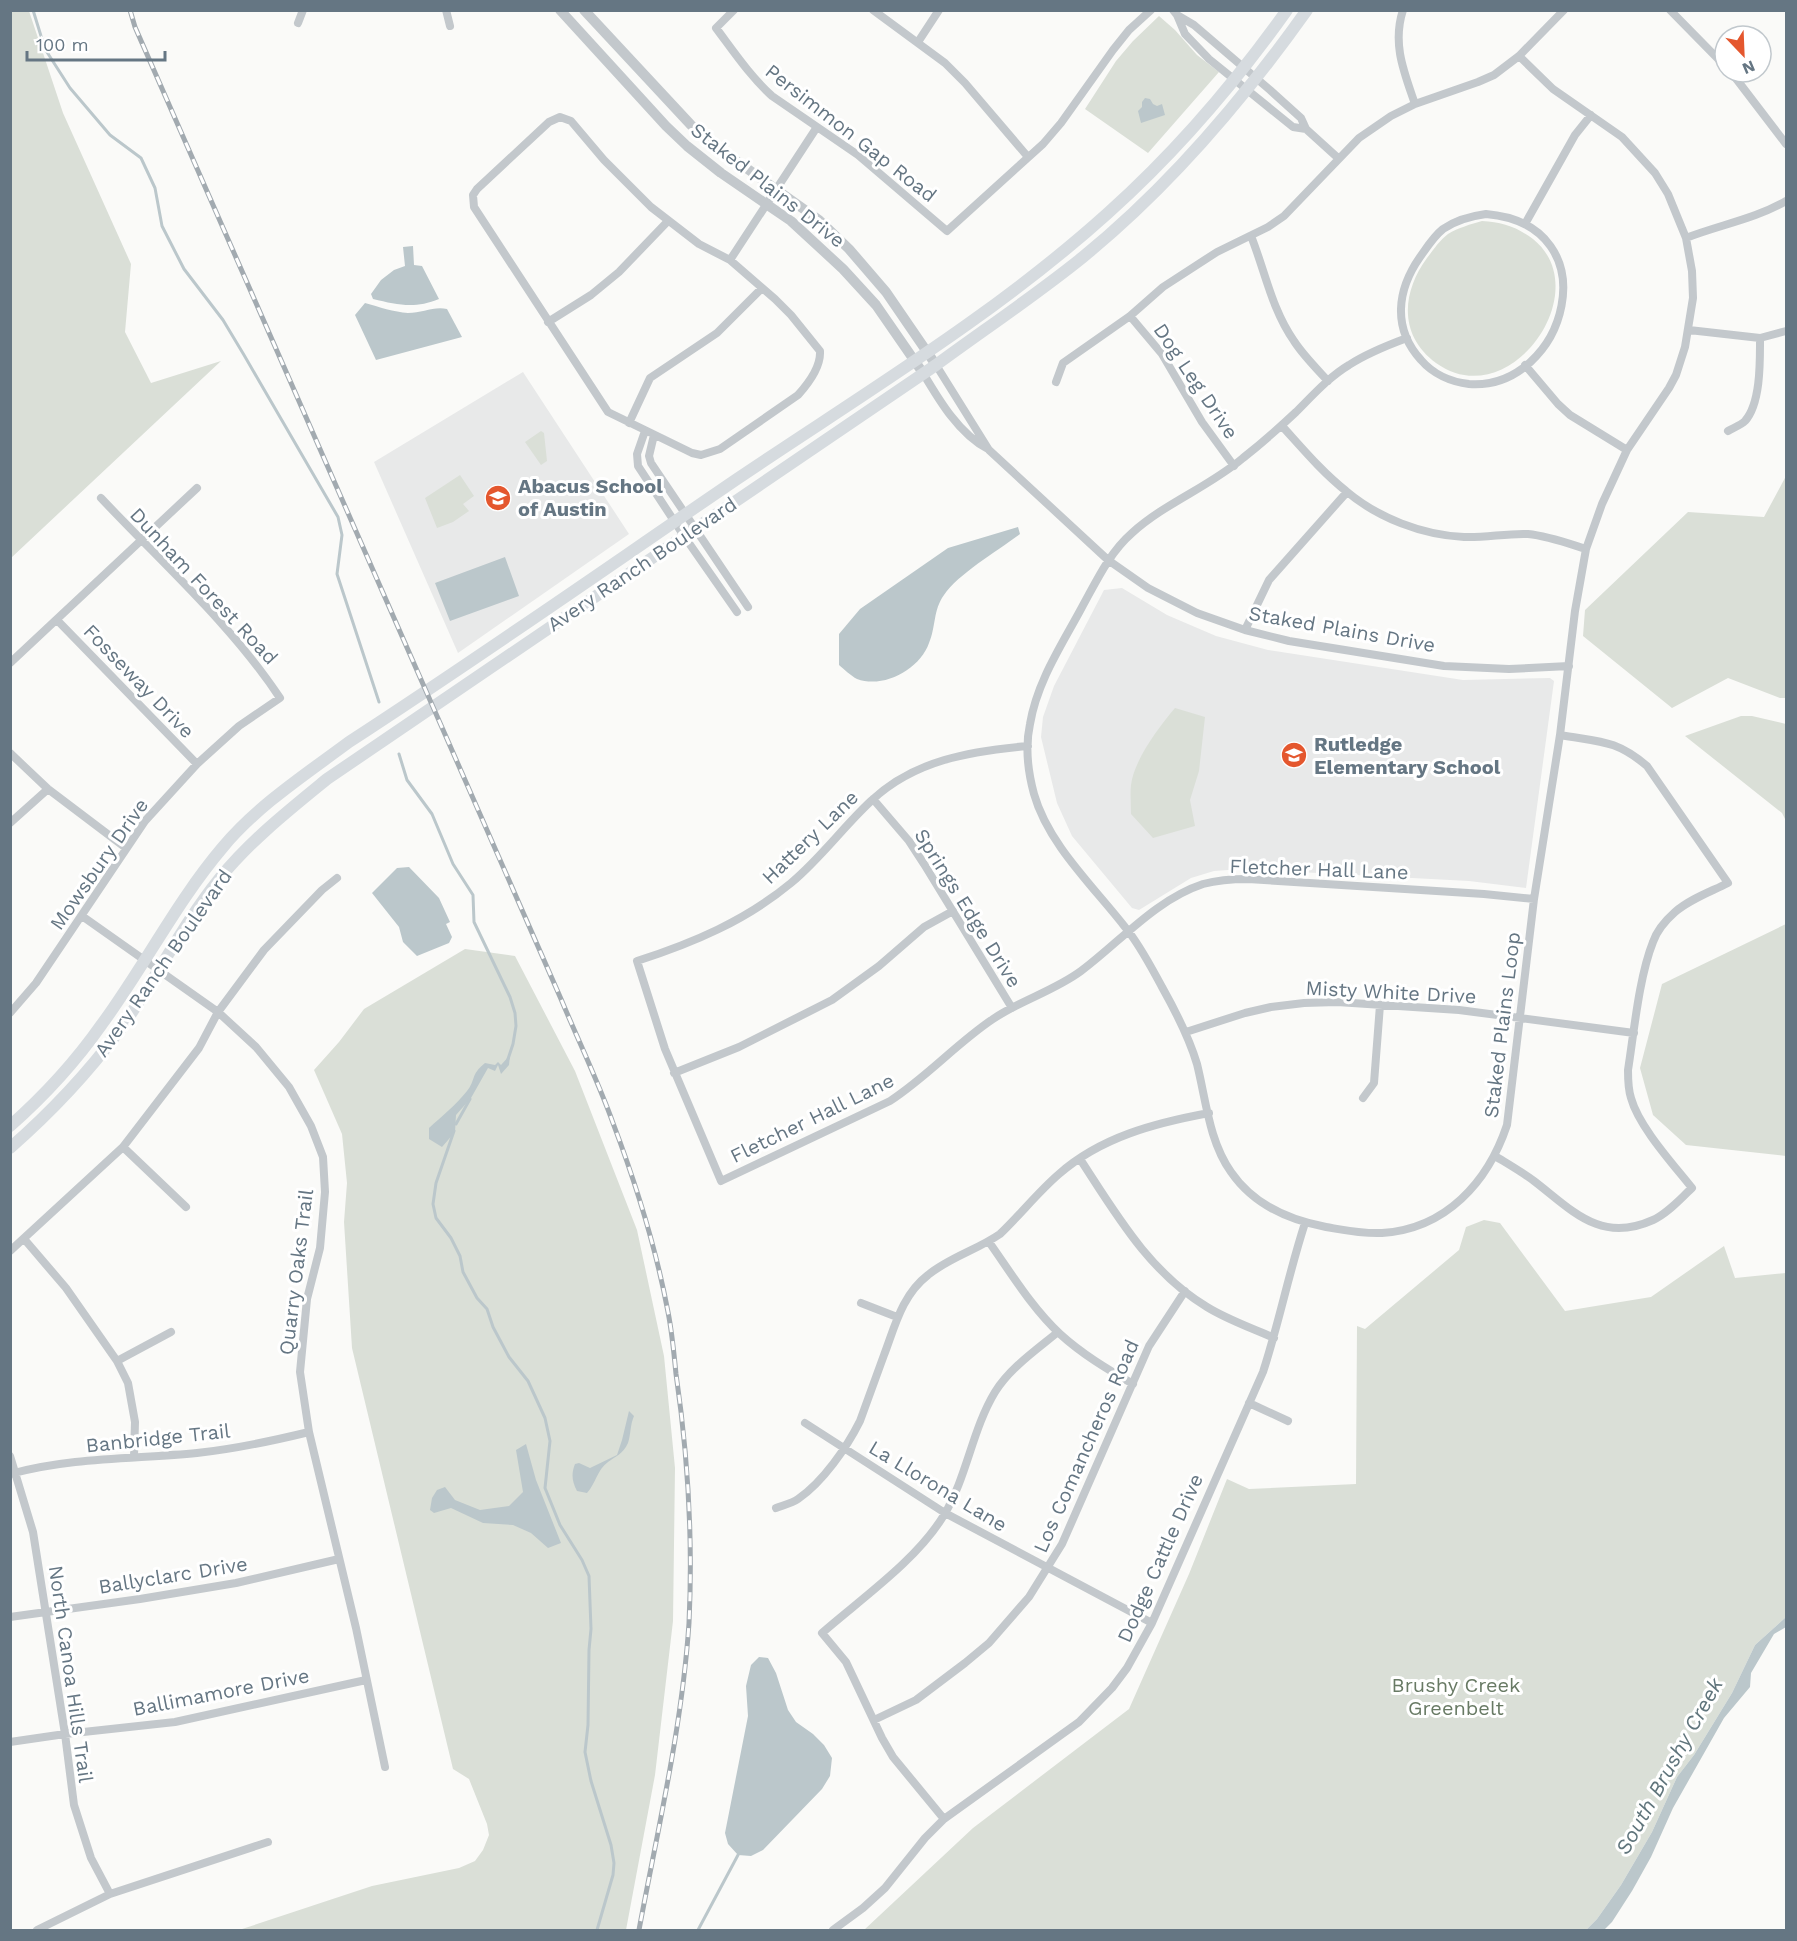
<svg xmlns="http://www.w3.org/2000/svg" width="1797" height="1941" viewBox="0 0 1797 1941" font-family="'Work Sans',sans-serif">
<rect width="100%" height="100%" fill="#fafaf8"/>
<path fill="#e8e9e9" d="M 523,372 L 629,534 L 458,653 L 374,462 Z
M 1122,588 L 1167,615 L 1216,636 L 1268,650 L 1463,680 L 1550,678 L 1554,681 L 1526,888 L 1469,881 L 1242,869 L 1214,871 L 1191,878 L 1139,910 L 1132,908 L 1072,836 L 1057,803 L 1041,737 L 1043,717 L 1054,686 L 1104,590 Z"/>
<path fill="#dadfd7" d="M 29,11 L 63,113 L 131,264 L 125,332 L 151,383 L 221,361 L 11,558 L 10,11 Z
M 1159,16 L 1175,30 L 1197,55 L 1219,72 L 1148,153 L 1085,109 L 1116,61 L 1133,41 Z
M 1482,221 C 1502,222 1517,227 1533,239 C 1598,291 1509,416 1436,363 C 1398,335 1402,292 1427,258 C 1434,249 1439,241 1448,234 C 1458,228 1471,224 1482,221 Z
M 541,431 L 544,433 L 547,461 L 541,465 L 525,442 Z
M 460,475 L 474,496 L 463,504 L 469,511 L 453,522 L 437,528 L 425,498 Z
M 1786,476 L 1786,698 L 1780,698 L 1728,678 L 1672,708 L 1583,636 L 1585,610 L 1688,512 L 1764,517 Z
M 1175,708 L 1205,717 L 1199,771 L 1190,800 L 1195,826 L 1153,838 L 1131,814 C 1131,804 1130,794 1131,785 C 1134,760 1159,727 1175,708 Z
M 1741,716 L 1752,716 L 1786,724 L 1786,821 L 1782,813 L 1685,736 Z
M 1786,924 L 1786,1156 L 1686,1145 L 1653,1115 L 1640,1068 L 1662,984 Z
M 465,949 L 515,956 L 575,1071 L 637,1230 L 664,1356 L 675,1468 L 673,1621 L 655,1775 L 626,1930 L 239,1930 L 372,1886 L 459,1868 L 475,1861 L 483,1850 L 489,1835 L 487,1824 L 469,1779 L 453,1769 L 352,1348 L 344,1222 L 347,1183 L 342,1134 L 314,1070 L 339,1042 L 364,1009 Z
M 1484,1220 L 1500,1223 L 1565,1311 L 1651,1297 L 1724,1246 L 1735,1278 L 1786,1273 L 1786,1617 L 1755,1645 L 1732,1693 L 1694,1755 L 1677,1777 L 1652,1832 L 1621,1885 L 1597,1919 L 1586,1930 L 864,1930 L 973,1828 L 1129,1709 L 1189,1574 L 1227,1479 L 1249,1489 L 1356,1484 L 1357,1326 L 1365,1329 L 1459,1250 L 1466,1227 Z"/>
<path fill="#bbc7cb" d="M 1145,98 L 1150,99 L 1153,104 L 1157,106 L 1162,104 L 1165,115 L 1141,123 L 1138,111 L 1142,107 L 1142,102 Z
M 413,246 L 414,265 L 422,266 L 439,299 C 415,309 398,305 373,299 L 371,294 L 381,280 L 394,270 L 405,266 L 403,247 Z
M 365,303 C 379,307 394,312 408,313 C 422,313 434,306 447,309 L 462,337 L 376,360 L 355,315 Z
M 1018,527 L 1020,534 C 999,550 958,574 944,595 C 933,610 936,627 929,643 C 920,669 884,689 857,679 C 851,676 844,669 839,665 L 839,634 L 860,609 L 948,548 Z
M 505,557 L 519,596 L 450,621 L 435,583 Z
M 409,867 L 439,898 L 450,922 L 446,924 L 452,937 L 449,943 L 417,956 L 403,942 L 399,927 L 372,893 L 397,868 Z
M 510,1055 L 509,1065 L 501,1074 L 498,1065 L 495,1071 L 488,1068 L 471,1098 L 456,1115 L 455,1132 L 442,1147 L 429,1139 L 429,1128 C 442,1116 456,1105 467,1091 C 476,1080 470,1075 485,1063 L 495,1065 L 498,1062 L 501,1065 Z
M 629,1411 L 634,1416 C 630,1425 631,1434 628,1443 C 623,1454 616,1456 608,1462 C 597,1470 596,1483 587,1493 L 577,1491 C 572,1481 571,1474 575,1464 L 579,1463 L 590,1468 L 617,1455 L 622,1440 Z
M 526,1444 L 536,1480 L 561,1543 L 548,1548 L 531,1533 L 513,1525 L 483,1523 L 451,1508 L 434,1513 L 430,1510 L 432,1498 L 437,1490 L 445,1487 L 455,1500 L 480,1510 L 509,1506 L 523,1492 L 516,1450 Z
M 1786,1617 L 1786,1627 L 1774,1634 L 1751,1673 L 1750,1687 L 1724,1718 L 1673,1808 L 1651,1857 L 1632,1891 L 1612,1922 L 1604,1930 L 1586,1930 L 1597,1919 L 1621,1885 L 1652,1832 L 1677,1777 L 1694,1755 L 1732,1693 L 1755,1645 Z
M 759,1657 L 768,1658 L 776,1673 L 788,1710 L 796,1722 L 813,1734 L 824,1745 L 832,1758 L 830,1776 L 822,1789 L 763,1850 L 751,1856 L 738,1855 L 728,1844 L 725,1833 L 748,1716 L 746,1686 L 751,1665 Z"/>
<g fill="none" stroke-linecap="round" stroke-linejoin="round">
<path stroke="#bbc7cb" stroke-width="3" d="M 33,10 L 45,49 L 70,88 L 110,135 L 141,158 L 155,188 L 162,226 L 184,269 L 223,320 L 244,355 L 338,517 L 342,535 L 337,574 L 379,702
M 399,754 L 407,780 L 432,814 L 453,864 L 473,895 L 474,922 L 510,997 L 515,1013 L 516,1026 L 513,1044 L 508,1059
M 456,1124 L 470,1099
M 454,1131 L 436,1183 L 433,1204 L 436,1218 L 451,1238 L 460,1256 L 463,1272 L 477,1298 L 487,1309 L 493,1327 L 509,1357 L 528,1381 L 545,1418 L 550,1441 L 545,1488 L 560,1525 L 582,1560 L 589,1576 L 591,1629 L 589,1650 L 588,1725 L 585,1752 L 591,1781 L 611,1845 L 614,1863 L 613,1875 L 597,1930
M 698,1930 L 738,1855"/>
<path stroke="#c3c8cc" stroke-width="8" d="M 446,10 L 450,26
M 734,10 L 716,28 C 734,52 750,76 772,96 L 858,155 L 947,231 L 1043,144 L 1061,123 L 1113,50 L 1129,30 L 1151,10
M 873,10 L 945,63 L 965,83 L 1028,157
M 1173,10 L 1177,15 L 1185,34 L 1209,59 L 1293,127 L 1306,129
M 1403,10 C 1392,44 1404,72 1415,104
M 1670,10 L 1725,66
M 1177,15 L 1194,25 L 1270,90 L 1301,118 L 1306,129 L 1338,158
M 298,23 L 303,10
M 918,42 L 939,10
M 1731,72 L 1786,144
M 560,117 L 571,121 L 604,160 L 651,207 L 699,244 L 730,260 L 775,299 L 791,315 L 820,351 C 821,367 808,384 798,395 L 720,449 L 701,455 L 692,453 L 608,412 L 474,207 L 473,195 L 477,189 L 549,122 Z
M 1486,214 C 1613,225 1566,391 1469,384 C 1451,382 1433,374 1421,360 C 1392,328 1397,290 1420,257 C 1427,247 1434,236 1443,229 C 1456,220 1471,216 1486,214 Z
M 1525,224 L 1575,135 L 1591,115
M 1251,236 C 1265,271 1272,310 1294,341 C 1303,355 1316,368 1328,381
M 1686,238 C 1719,225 1755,219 1786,201
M 730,260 L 817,127
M 1130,316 L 1162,354 L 1202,422 L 1234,466
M 548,322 L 591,295 L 619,272 L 668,221
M 1689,330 L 1760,338 L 1786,331
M 1407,338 C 1388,345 1366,354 1349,365 C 1329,377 1313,395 1296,412 C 1279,428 1262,443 1243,458 C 1209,487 1165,503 1132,533 C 1109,553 1096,582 1081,609 C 1061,646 1037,682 1030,724 C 1025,747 1028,772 1034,794 C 1048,844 1094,887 1125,927 C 1140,945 1151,967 1162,987 C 1176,1012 1189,1037 1197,1064 C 1206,1100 1209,1141 1231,1172 C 1253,1204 1288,1220 1326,1227 C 1344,1230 1363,1234 1382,1233 C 1446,1229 1488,1182 1507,1125 L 1534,899 L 1560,735 L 1575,611 L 1586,549 L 1602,504 L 1627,450 L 1669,388 L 1676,375 L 1685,347 L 1693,298 L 1692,271 L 1686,238 L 1668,194 L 1655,173 L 1622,137 L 1553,89 L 1519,56
M 936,365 L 989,450 L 1108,560 L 1148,588 L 1197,613 L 1245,630 L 1289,641 L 1444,666 L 1509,669 L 1569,666
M 1525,365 L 1558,404 L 1570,415 L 1627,450
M 923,373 C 939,400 959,434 988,449
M 1056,382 L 1063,363 L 1130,316 L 1163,287 L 1217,252 L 1268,227 L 1284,216 L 1359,138 L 1391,116 L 1415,104 L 1478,82 L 1494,75 L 1519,56 L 1564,10
M 629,423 L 650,378 L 717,333 L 762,288
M 1282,426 C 1302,448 1322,472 1346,491 C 1378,518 1422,535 1464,537 C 1485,538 1507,533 1528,534 C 1548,536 1567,543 1586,549
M 645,431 L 637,454 L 638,466 L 684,536 L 737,612
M 1728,431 C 1733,428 1741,425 1745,421 C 1761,403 1760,361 1760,338
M 654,435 L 649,456 L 651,463 L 748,607
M 57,620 L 197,764
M 1245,630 L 1269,580 L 1347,492
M 10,663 L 197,488
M 1028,746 C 971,751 914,760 871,801 C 843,827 821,858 791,883 C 745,921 693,943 637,961 L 665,1049 L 721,1181 L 890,1101 C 927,1077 957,1043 993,1019 C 1021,1000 1054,991 1081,971 C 1120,942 1155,900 1203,884 C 1218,880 1232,879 1248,879 L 1484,894 L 1534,899
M 10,753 L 48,789 L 126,848
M 873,799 L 909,841 L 924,864 L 1012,1008
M 10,823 L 48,789
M 82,916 L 218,1012 L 256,1047 L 289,1087 L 311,1126 L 323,1157 L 325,1192 L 320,1248 L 307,1299 L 300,1372 L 309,1432 L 356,1628 L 385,1767
M 10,1013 L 36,983 L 145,821 L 197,764 L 239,726 L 280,698 C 231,624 162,563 101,498
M 1186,1032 L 1245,1013 L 1271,1007 L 1304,1003 L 1337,1002 L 1459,1010 L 1634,1033
M 674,1073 L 739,1047 L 832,1000 L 879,966 L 924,927 L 953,911
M 1363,1098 L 1374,1083 L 1380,1005
M 123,1147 L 186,1207
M 1495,1156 C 1508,1164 1522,1172 1534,1181 C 1572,1210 1600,1244 1653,1220 C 1668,1213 1680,1199 1692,1188 C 1673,1164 1639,1127 1631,1098 C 1628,1089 1628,1079 1628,1070 C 1634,1032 1639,977 1653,942 C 1657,930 1666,920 1675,912 C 1690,899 1710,892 1728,883 L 1647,766 C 1615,739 1599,742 1560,735
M 1080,1159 C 1116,1214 1149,1272 1207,1307 C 1228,1320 1252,1328 1274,1338
M 25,1240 L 66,1288 L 117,1361 L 128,1383 L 135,1422 L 134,1456
M 989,1242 C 1011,1273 1032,1308 1060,1334 C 1082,1354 1107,1369 1133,1384
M 10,1251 L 123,1147 L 199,1048 L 218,1012 L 264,950 L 322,890 L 337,878
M 861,1303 L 897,1317
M 117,1361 L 171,1332
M 1249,1403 L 1288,1421
M 805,1423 L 945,1513 L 1152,1623
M 10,1456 L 33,1532 L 65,1734 L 74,1805 L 91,1858 L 110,1894
M 10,1474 C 71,1457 135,1459 197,1453 C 234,1449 272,1441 309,1432
M 776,1508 C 784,1505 792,1503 798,1499 C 823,1482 847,1447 860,1421 C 868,1399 876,1377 884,1355 C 895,1326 902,1295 928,1275 C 950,1257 977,1250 1000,1234 C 1021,1214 1038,1192 1059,1174 C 1101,1137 1155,1123 1209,1113
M 10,1617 L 140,1599 L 236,1583 L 339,1559
M 874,1720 L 916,1700 L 965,1663 L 989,1643 L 1029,1597 L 1062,1544 L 1149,1346 L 1185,1291
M 10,1742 L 65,1734 L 175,1722 L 366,1680
M 944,1819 L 893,1757 L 882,1738 L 846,1662 L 822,1633 C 862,1598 917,1560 944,1515 C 967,1477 972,1430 995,1392 C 1010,1368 1036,1350 1058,1332
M 37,1930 L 110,1894 L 268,1842
M 833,1930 L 863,1908 L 885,1888 L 925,1838 L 944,1819 L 1079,1722 L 1112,1688 L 1127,1668 L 1152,1623 L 1263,1372 C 1279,1323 1289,1272 1305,1223"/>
<path stroke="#c3c8cc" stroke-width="10" d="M 560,10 L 666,126 L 687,146 L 721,173 L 791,221 L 843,269 L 876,305 L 923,373
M 584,10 L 691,125 L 714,145 L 819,220 L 849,249 L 886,292 L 936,365"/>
<path stroke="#d6dbdf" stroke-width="12" d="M 10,1126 C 44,1096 76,1061 102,1024 C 144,967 177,901 223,847 C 257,806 306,774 349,742 C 480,657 608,567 737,479 C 863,394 995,315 1108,213 C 1175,153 1235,83 1287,10
M 10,1148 C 50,1113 87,1074 119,1031 C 155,982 181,926 220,878 C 251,840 289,810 327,779 L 936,365 C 985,329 1036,295 1083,257 C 1169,187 1243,100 1307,10"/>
<g stroke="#a2aab0" stroke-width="5">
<path id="rail" d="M 130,10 L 135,27 L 561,999 C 578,1040 598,1081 613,1123 C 636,1184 656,1248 668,1312 C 672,1332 674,1353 676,1374 C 688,1456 693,1539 689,1623 C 682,1727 658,1828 639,1930"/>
</g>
<use href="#rail" stroke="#fff" stroke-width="3" stroke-dasharray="9" stroke-linecap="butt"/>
</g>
<defs>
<g id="school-disc" transform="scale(1.35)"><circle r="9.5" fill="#e4572e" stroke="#fff"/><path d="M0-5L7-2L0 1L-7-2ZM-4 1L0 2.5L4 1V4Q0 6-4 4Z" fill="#fff"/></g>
</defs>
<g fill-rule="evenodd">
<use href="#school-disc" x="498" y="498"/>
<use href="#school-disc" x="1294" y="755"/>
</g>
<g text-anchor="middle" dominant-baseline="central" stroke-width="6" stroke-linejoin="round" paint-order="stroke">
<g font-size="20" fill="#657683" stroke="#fff">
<text transform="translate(851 133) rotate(38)">Persimmon Gap Road</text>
<text transform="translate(768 185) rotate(38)">Staked Plains Drive</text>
<text transform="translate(1196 381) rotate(56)">Dog Leg Drive</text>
<text transform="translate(642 564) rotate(-34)">Avery Ranch Boulevard</text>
<text transform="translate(204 586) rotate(47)">Dunham Forest Road</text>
<text transform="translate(1342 629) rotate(10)">Staked Plains Drive</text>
<text transform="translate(139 681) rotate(46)">Fosseway Drive</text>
<text transform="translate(810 837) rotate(-44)">Hattery Lane</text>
<text transform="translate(99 864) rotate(-55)">Mowsbury Drive</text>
<text transform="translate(1319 869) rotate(2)">Fletcher Hall Lane</text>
<text transform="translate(968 908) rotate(58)">Springs Edge Drive</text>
<text transform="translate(163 963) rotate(-55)">Avery Ranch Boulevard</text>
<text transform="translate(1391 992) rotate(3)">Misty White Drive</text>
<text transform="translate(1502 1025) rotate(-83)">Staked Plains Loop</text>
<text transform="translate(812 1118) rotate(-26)">Fletcher Hall Lane</text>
<text transform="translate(296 1272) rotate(-83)">Quarry Oaks Trail</text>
<text transform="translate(158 1438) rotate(-6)">Banbridge Trail</text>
<text transform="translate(1086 1446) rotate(-66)">Los Comancheros Road</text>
<text transform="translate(938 1486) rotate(31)">La Llorona Lane</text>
<text transform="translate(1160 1558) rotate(-66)">Dodge Cattle Drive</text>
<text transform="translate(173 1575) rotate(-9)">Ballyclarc Drive</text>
<text transform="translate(71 1674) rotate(82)">North Canoa Hills Trail</text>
<text transform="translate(221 1692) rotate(-11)">Ballimamore Drive</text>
</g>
<g font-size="20" font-weight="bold" fill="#657683" stroke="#fff" text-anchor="start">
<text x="518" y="486">Abacus School<tspan x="518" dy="23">of Austin</tspan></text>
<text x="1314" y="744">Rutledge<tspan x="1314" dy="23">Elementary School</tspan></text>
</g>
<g font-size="20" fill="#687a64" stroke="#fff">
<text x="1456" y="1685">Brushy Creek<tspan x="1456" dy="23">Greenbelt</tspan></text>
</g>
<g font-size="21" font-style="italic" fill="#60757c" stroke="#fff">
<text transform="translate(1669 1766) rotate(-61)">South Brushy Creek</text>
</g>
</g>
<rect width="1797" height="1941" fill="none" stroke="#657683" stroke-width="24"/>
<g transform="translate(1743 54) rotate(157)"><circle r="28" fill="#ffffff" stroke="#c1c8cd" stroke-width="1.5"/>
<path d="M0-4.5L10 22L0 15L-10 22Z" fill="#e4572e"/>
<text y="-9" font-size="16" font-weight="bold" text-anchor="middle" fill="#657683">N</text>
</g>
<path d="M27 51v9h138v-9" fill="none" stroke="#657683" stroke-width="3"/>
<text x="36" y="51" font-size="18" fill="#657683" stroke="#ffffff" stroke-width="4.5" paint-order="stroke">100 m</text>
</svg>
